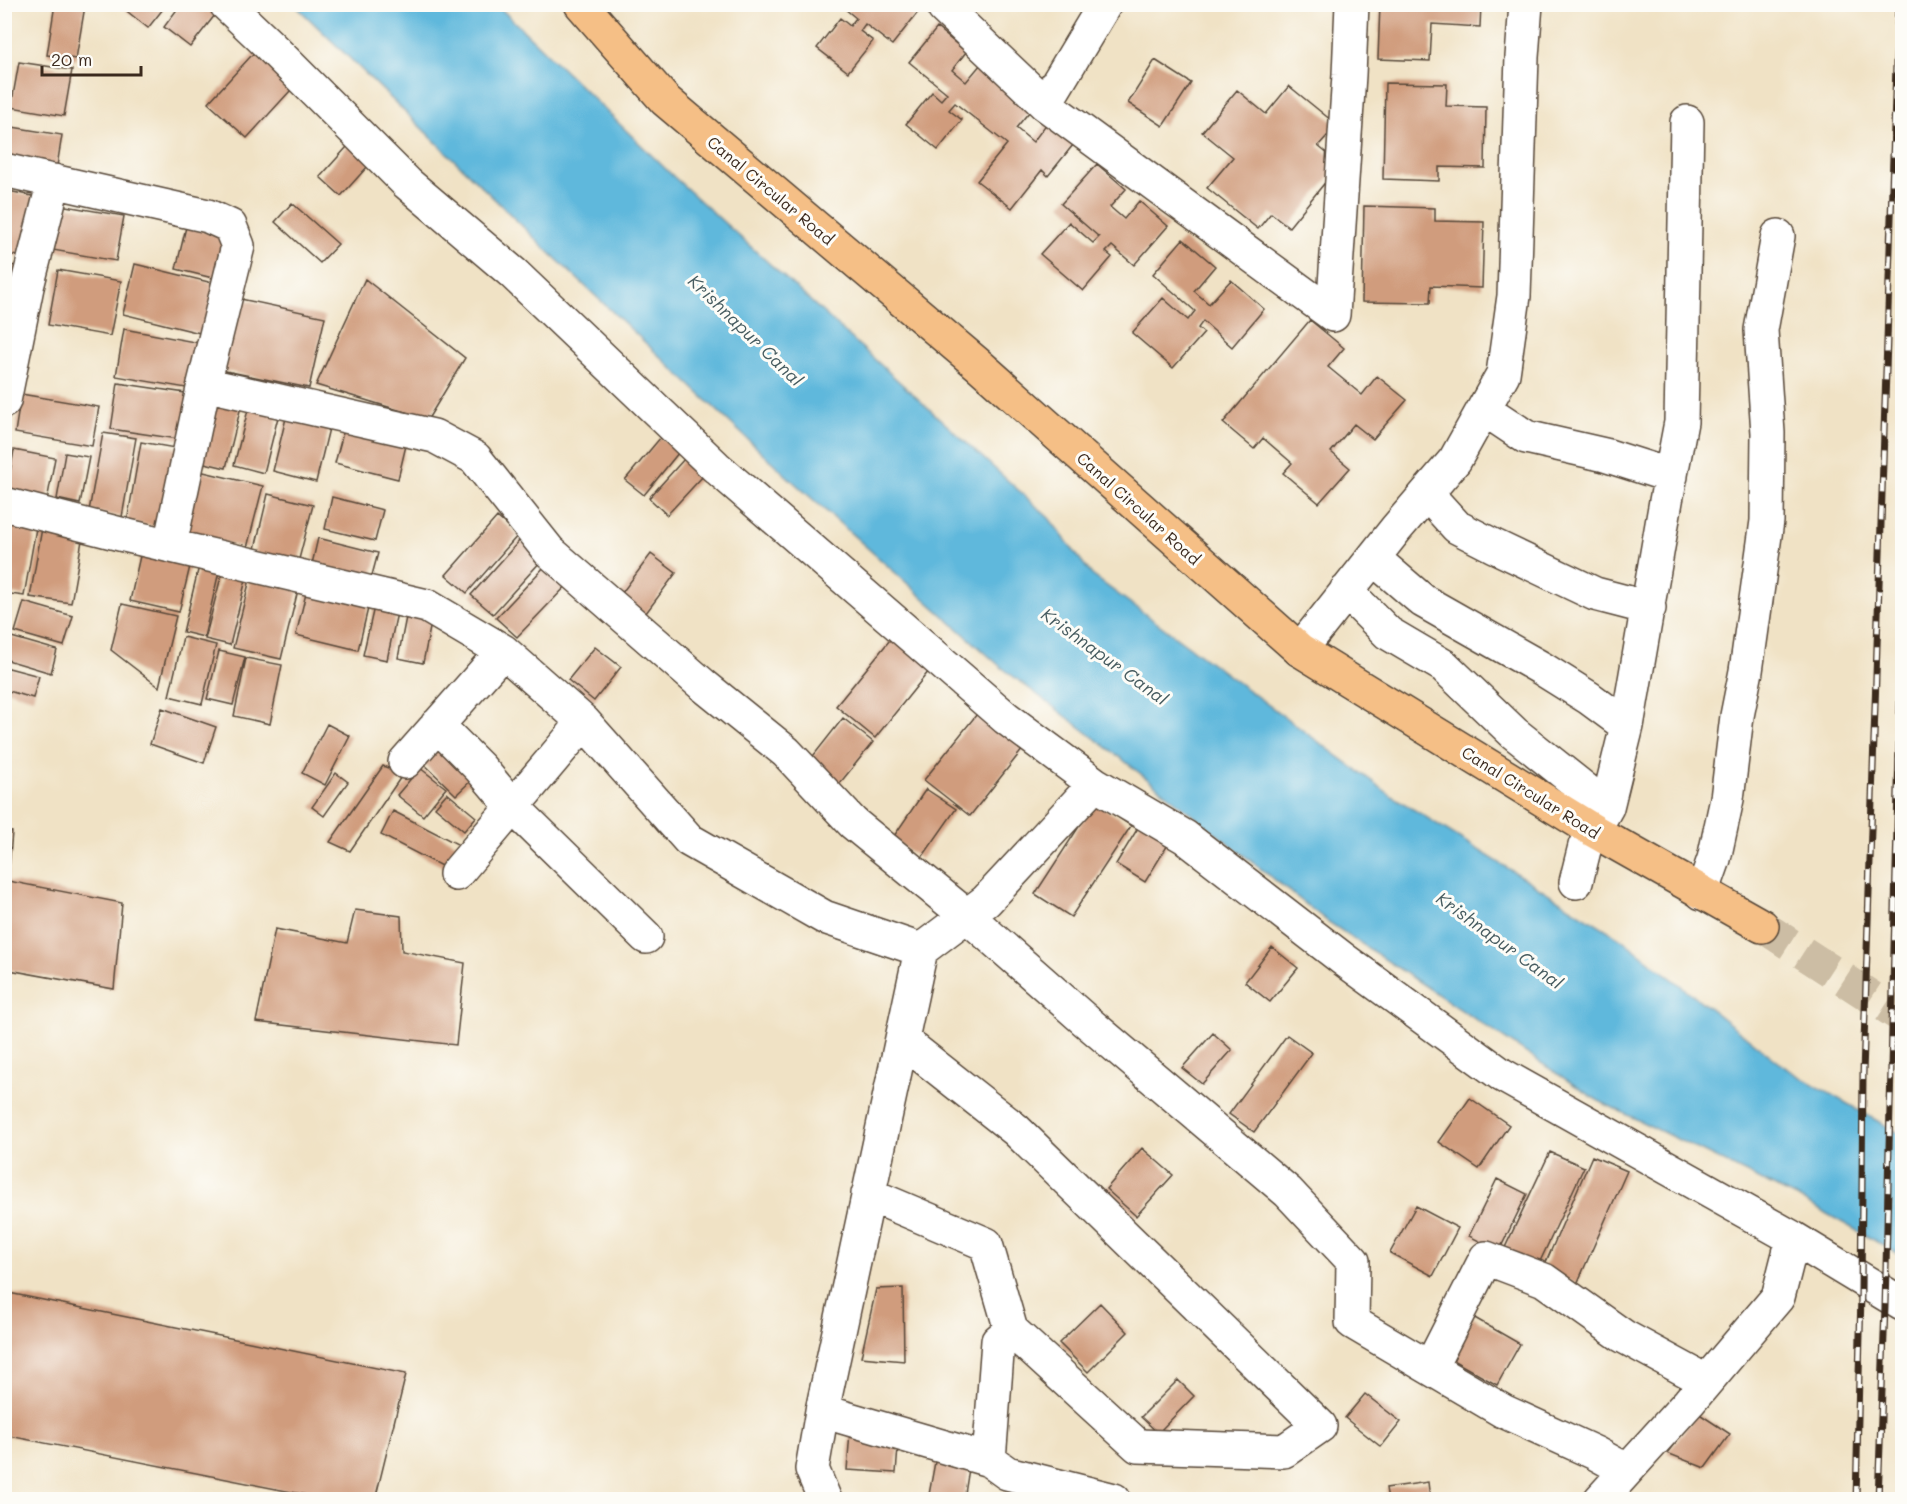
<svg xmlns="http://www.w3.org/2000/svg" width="1907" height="1504" viewBox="0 0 1907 1504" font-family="Mali,sans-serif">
<rect width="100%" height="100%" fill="#fdfcf7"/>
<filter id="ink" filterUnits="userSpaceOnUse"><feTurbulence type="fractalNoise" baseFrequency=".0167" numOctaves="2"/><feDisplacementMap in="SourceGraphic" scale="12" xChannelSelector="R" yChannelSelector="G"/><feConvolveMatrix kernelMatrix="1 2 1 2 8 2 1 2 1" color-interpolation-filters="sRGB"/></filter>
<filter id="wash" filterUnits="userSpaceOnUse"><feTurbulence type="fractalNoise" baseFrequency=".008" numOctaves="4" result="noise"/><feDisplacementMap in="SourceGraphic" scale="24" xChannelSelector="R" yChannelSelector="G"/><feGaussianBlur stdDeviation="1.35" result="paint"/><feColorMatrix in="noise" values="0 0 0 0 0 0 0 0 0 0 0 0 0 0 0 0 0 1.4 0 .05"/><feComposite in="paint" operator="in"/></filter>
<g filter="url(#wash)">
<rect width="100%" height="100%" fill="#f0e2c5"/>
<path fill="#5eb8dc" stroke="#4c717d" stroke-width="1.5" d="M 295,5 L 497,5 L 674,177 L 1049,518 L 1092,575 L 1392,796 L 1620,938 L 1790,1071 L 1902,1135 L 1902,1256 L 1804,1201 L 1597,1100 L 1327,921 L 1122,759 L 1001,667 L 789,478 L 551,254 Z"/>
<g id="blocks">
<path fill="#d09c7d" d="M 55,4 L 85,6 L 76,59 L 47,55 Z
M 118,4 L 167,4 L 148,28 Z
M 181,4 L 220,4 L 222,6 L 190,47 L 164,27 Z
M 839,4 L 912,4 L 919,11 L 892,45 L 865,24 L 860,31 L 873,41 L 848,72 L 817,48 L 840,18 L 850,26 L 856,18 Z
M 1380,4 L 1481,4 L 1480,27 L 1432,24 L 1430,61 L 1378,59 Z
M 937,28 L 966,52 L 952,70 L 966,82 L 981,64 L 1034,106 L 1016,128 L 1033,142 L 1050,119 L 1077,140 L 1048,176 L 1042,170 L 1012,208 L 977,181 L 1007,144 L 955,103 L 949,110 L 962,120 L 938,150 L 906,124 L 932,92 L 941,100 L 947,93 L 909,62 Z
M 262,44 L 301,79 L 247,138 L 208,103 Z
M 1155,60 L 1191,83 L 1163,126 L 1128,103 Z
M 19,62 L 72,70 L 64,116 L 11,107 Z
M 1385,83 L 1447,84 L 1446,106 L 1486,107 L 1485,168 L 1439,167 L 1439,181 L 1383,179 Z
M 1289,86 L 1337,125 L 1318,146 L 1340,164 L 1289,227 L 1271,213 L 1258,229 L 1207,188 L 1233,157 L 1202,132 L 1237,90 L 1266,114 Z
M 6,126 L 62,135 L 57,166 L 4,157 Z
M 355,138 L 376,157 L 341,196 L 320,177 Z
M 1097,164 L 1126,189 L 1110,207 L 1124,219 L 1139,201 L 1168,226 L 1134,265 L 1112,246 L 1106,252 L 1112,257 L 1083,291 L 1040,254 L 1069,222 L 1093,243 L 1099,237 L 1061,204 Z
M 4,190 L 46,199 L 31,259 L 4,253 Z
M 292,203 L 338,244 L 320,263 L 275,222 Z
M 54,204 L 124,216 L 116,261 L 47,249 Z
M 1364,206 L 1435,208 L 1435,221 L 1484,222 L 1482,288 L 1431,286 L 1430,303 L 1362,302 Z
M 186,227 L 228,237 L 217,279 L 176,269 Z
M 1183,239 L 1215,266 L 1194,291 L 1209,304 L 1231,280 L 1264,309 L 1232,347 L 1203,321 L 1198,328 L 1204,333 L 1173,368 L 1132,333 L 1163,298 L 1188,320 L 1195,311 L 1153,274 Z
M 4,264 L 28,268 L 4,330 Z
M 135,264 L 221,285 L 208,335 L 123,314 Z
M 58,270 L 121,281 L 110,336 L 48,325 Z
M 365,279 L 465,358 L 428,419 L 316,385 Z
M 236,298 L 325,317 L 309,388 L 221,370 Z
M 1310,320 L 1344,348 L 1328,367 L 1362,395 L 1377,376 L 1407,400 L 1373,439 L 1354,424 L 1331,452 L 1350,468 L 1319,503 L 1283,473 L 1292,463 L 1263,438 L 1254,449 L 1223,423 Z
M 124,329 L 200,343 L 192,389 L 116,376 Z
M 118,383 L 192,394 L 185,440 L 111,429 Z
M 21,394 L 99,407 L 92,446 L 15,433 Z
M 213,395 L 242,402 L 226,468 L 196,461 Z
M 250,402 L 280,409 L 264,473 L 234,465 Z
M 287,414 L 330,424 L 316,482 L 273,471 Z
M 346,422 L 408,437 L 398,479 L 335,463 Z
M 103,433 L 136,438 L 122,517 L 89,511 Z
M 661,437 L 679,452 L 644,495 L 625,480 Z
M 141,442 L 181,449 L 167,528 L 127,522 Z
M 14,450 L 55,458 L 47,501 L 6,494 Z
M 65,453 L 89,457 L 80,504 L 57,499 Z
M 685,458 L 704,475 L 667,515 L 649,498 Z
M 195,470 L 263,486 L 247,548 L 179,532 Z
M 268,494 L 313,505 L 298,563 L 254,553 Z
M 332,497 L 383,510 L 375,541 L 325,529 Z
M 4,517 L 38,517 L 24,596 L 4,593 Z
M 497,517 L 518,535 L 467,593 L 446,575 Z
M 43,522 L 84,529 L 71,603 L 30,597 Z
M 318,538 L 378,553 L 371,579 L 312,564 Z
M 520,540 L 542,560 L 493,614 L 471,595 Z
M 142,547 L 192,558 L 179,612 L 130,601 Z
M 651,554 L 676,573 L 640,621 L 615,602 Z
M 200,562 L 220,567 L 204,637 L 183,632 Z
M 548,563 L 569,583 L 517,637 L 496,618 Z
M 224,565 L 248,571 L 230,645 L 205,639 Z
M 250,579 L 298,590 L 281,659 L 233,648 Z
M 308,585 L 370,600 L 358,650 L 296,635 Z
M 376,598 L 399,603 L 387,660 L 363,655 Z
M 24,602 L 73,616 L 64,646 L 15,632 Z
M 122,604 L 176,616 L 159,687 L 111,650 Z
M 407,612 L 432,618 L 423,663 L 398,658 Z
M 898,630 L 937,661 L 875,738 L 836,706 Z
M 8,636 L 57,650 L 51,673 L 4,659 L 4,647 Z
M 183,637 L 216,645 L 202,704 L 169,696 Z
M 595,647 L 621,667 L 594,701 L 568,680 Z
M 219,651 L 245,657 L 233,705 L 207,699 Z
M 246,658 L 282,665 L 270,724 L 234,716 Z
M 5,667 L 39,676 L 33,698 L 5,690 Z
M 985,704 L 1030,740 L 970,816 L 924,780 Z
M 162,708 L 216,727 L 204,763 L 150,744 Z
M 843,718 L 873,742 L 836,788 L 806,765 Z
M 327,724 L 350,736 L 325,785 L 302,773 Z
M 441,733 L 480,772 L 456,795 L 417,757 Z
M 383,766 L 403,774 L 350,851 L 330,842 Z
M 420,768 L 446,788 L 423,816 L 397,795 Z
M 336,773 L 348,782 L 324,816 L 312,807 Z
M 926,789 L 956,809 L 921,859 L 892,839 Z
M 447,793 L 476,817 L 464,831 L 435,807 Z
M 1095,802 L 1131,826 L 1071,917 L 1035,894 Z
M 393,811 L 463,847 L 451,871 L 381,835 Z
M 1144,818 L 1174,835 L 1145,882 L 1116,864 Z
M 4,831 L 12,832 L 8,881 L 122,903 L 114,989 L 4,969 Z
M 355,910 L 401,916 L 402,951 L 465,963 L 456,1045 L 256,1022 L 275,929 L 347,943 Z
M 1272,947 L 1298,968 L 1270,1002 L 1245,982 Z
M 1213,1033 L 1232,1050 L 1202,1084 L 1182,1068 Z
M 1287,1035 L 1312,1053 L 1254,1132 L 1229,1114 Z
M 1470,1098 L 1509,1125 L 1479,1169 L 1439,1142 Z
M 1142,1148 L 1173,1175 L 1136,1216 L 1106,1189 Z
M 1550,1152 L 1584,1167 L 1536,1270 L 1502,1254 Z
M 1592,1156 L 1627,1171 L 1577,1284 L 1543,1269 Z
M 1497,1179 L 1527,1194 L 1499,1251 L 1469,1236 Z
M 1416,1206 L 1458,1228 L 1433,1276 L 1390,1253 Z
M 903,1288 L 904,1361 L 861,1357 L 876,1289 Z
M 4,1292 L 406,1374 L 375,1500 L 332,1500 L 4,1435 Z
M 1100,1303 L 1128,1332 L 1088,1372 L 1059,1343 Z
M 1473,1317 L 1520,1344 L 1497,1385 L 1449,1358 Z
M 1178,1380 L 1194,1396 L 1158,1433 L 1141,1417 Z
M 1365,1394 L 1401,1422 L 1381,1447 L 1345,1418 Z
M 1698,1413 L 1730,1434 L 1705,1468 L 1667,1453 Z
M 850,1432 L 899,1435 L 896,1473 L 847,1470 Z
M 937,1451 L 971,1456 L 964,1500 L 928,1500 Z
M 1428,1482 L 1430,1500 L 1388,1500 L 1386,1488 Z"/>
</g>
</g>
<g filter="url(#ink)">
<use href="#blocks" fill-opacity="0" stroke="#564637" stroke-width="1.5"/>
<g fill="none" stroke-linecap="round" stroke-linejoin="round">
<path stroke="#ccbda4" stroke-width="33" stroke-dasharray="33 16" stroke-linecap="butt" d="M 1762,926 L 1902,1017"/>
<g stroke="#564637" stroke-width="36">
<path id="minor" d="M 226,4 L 267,43 L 407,183 L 513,273 L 716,467 L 1006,718 L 1095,784 L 1185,837 L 1343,959 L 1502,1075 L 1793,1238 L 1902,1304
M 944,8 L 1045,104 L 1333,315 L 1349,75 L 1352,4
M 1045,104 L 1105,4
M 4,170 L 208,216 L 230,226 L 238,246 L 204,384 L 170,545
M 204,384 L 434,436 L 475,458 L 549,551 L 703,685 L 786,752 L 853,823 L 967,916 L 1085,1020 L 1288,1192 L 1353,1261 L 1352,1322 L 1503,1411 L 1595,1453 L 1626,1470
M 4,401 L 27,287 L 54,181
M 1484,409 L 1526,437 L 1605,455 L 1671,476
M 1427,494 L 1457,527 L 1494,546 L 1595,594 L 1649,608
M 4,504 L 124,535 L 427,606 L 503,651 L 584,722 L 689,840 L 824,917 L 921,950
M 1373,558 L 1423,601 L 1541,668 L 1589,698 L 1627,726
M 1346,591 L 1388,633 L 1444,666 L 1514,733 L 1607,807
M 1300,650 L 1396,529 L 1455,460 L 1503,374 L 1514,296 L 1522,57 L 1526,4
M 437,725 L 480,768 L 513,807 L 646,937
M 405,762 L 503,651
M 456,874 L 584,722
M 1576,882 L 1585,846 L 1607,807 L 1627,726 L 1666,501 L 1681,422 L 1687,122
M 1702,893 L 1714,859 L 1727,799 L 1737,716 L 1746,671 L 1767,521 L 1768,433 L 1761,330 L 1778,236
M 868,1194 L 986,1244 L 1011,1330 L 1138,1446 L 1284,1451 L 1320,1426 L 1016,1130 L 902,1040
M 1430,1368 L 1486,1258 L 1544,1280 L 1623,1336 L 1706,1381
M 822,1411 L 989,1460 L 1007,1473 L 1114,1500
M 989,1460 L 998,1341 L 1011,1330
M 825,1500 L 812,1469 L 822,1411 L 921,950 L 986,901 L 1095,784
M 1600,1500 L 1689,1402 L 1778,1297 L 1793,1238"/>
</g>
<g stroke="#564637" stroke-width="36">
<path id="major" d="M 581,4 L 665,100 L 980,366 L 1300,650 L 1594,831 L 1762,926"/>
</g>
<use href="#minor" stroke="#fff" stroke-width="33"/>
<use href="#major" stroke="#f5bf86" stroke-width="33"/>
<g stroke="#3b2a1e" stroke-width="7">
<path id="rail" d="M 1856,1500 L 1861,1293 L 1863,1074 L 1898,4
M 1878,1500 L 1885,1307 L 1902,629"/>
</g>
<use href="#rail" stroke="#fdfcf7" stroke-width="4.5" stroke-dasharray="14" stroke-linecap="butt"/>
</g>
</g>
<g text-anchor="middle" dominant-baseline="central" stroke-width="6" stroke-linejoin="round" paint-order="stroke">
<g font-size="16" fill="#3b2a1e" stroke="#fdfcf7">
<text transform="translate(771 190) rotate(40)">Canal Circular Road</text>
<text transform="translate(1139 508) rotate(42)">Canal Circular Road</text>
<text transform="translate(1531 792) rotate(32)">Canal Circular Road</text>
</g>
<g font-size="18" font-style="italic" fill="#475c60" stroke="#fdfcf7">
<text transform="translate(746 330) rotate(44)">Krishnapur Canal</text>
<text transform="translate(1105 656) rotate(36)">Krishnapur Canal</text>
<text transform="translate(1500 940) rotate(36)">Krishnapur Canal</text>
</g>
</g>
<rect width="1907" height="1504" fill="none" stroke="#fdfcf7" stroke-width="24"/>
<path d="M42 66v9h99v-9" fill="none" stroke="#3b2a1e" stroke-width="3"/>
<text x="51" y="66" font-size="18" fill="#3b2a1e" stroke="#fdfcf7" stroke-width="4.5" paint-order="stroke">20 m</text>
</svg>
